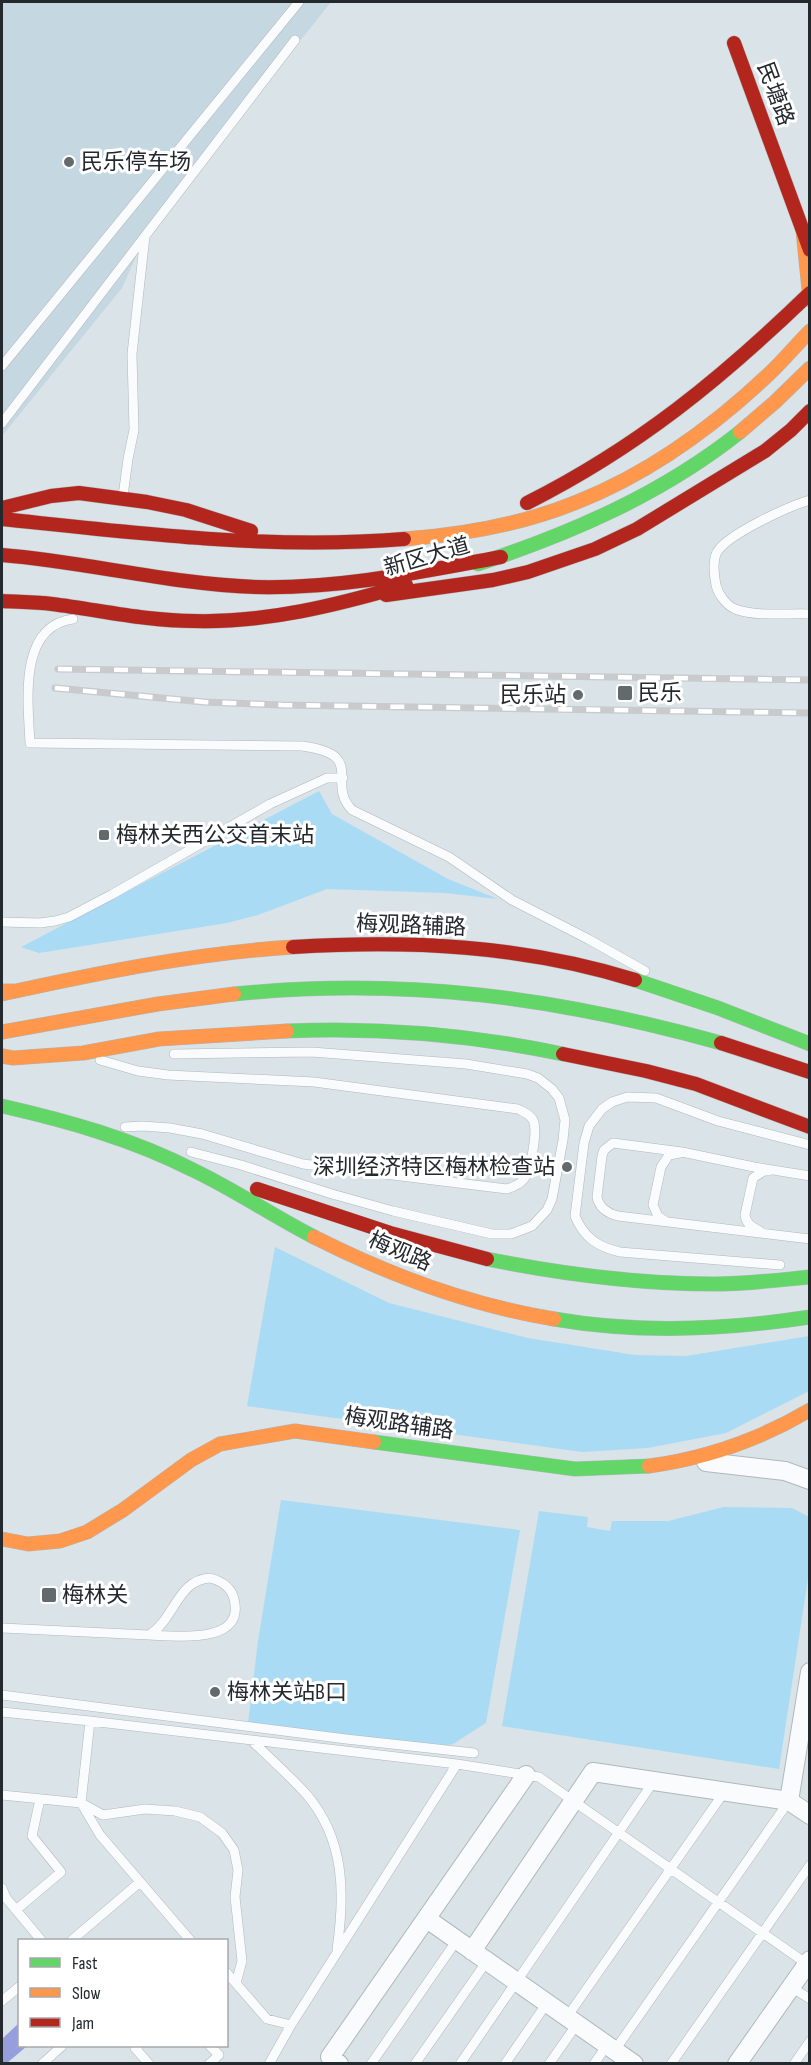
<svg xmlns="http://www.w3.org/2000/svg" width="811" height="2065" viewBox="0 0 811 2065" font-family="'Sofia Sans Condensed','Noto Sans SC',sans-serif">
<rect width="100%" height="100%" fill="#d9e3e8"/>
<path fill="#c5d7e0" d="M 2,2 L 331,2 L 145,236 L 122,288 L 2,436 Z"/>
<path fill="#a9dcf4" d="M 319,791 L 332,814 L 448,879 L 498,899 L 445,893 L 327,889 L 258,915 L 227,923 L 39,953 L 21,947 Z
M 275,1247 L 389,1303 L 528,1338 L 635,1355 L 686,1356 L 809,1336 L 809,1391 L 726,1433 L 648,1448 L 582,1452 L 247,1406 Z
M 281,1500 L 520,1530 L 486,1723 L 453,1744 L 441,1746 L 248,1723 L 258,1641 Z
M 724,1507 L 792,1508 L 809,1517 L 809,1572 L 779,1769 L 502,1726 L 539,1511 L 588,1517 L 587,1527 L 610,1531 L 612,1521 L 668,1521 Z"/>
<path fill="#969fdc" d="M 19,2023 L 20,2046 L 27,2046 L 7,2063 L 2,2063 L 2,2039 Z"/>
<g fill="none" stroke-linecap="round" stroke-linejoin="round">
<g stroke="#b0b8bb" stroke-width="10">
<path id="lane" d="M 2,366 L 299,2
M 2,423 L 295,40
M 123,496 L 128,459 L 134,430 L 132,354 L 145,236
M 810,500 C 789,506 728,534 717,552 C 712,562 714,575 716,585 C 718,594 726,605 735,609 C 755,617 788,613 810,614
M 73,619 C 18,626 28,702 30,743 L 302,746 C 368,755 325,782 352,810 L 449,857 L 512,900 L 588,939 L 645,971
M 2,922 L 40,923 L 55,921 L 69,917 L 111,895 L 270,804 L 327,778 L 343,778
M 174,1054 L 312,1052 L 466,1064 L 527,1074 L 538,1078 L 552,1089 L 559,1098 L 565,1120 L 563,1140 L 552,1199 L 547,1210 L 532,1226 L 511,1234 L 492,1234 L 393,1211 L 332,1194 L 241,1165 L 191,1152
M 100,1060 L 138,1071 L 168,1075 L 314,1082 L 518,1109 C 523,1112 530,1114 533,1120 C 538,1130 531,1172 523,1180 C 519,1185 513,1187 507,1189 L 303,1164 L 202,1134 L 170,1128 L 143,1126 L 125,1127
M 810,1176 L 754,1167 L 682,1152 L 613,1143 L 604,1150 L 602,1156 L 597,1197 C 599,1208 607,1213 618,1216 L 810,1239
M 665,1221 L 658,1216 L 653,1205 L 661,1167 L 669,1155 L 680,1153
M 760,1231 C 752,1227 746,1224 745,1215 L 753,1178 L 764,1171 L 769,1171
M 780,1265 L 620,1252 C 598,1247 584,1238 575,1216 L 584,1143 L 589,1126 L 602,1109 L 612,1102 L 627,1097 L 656,1098 L 718,1121 L 810,1145
M 210,1578 C 222,1581 231,1587 234,1599 C 246,1645 175,1636 149,1635 C 175,1619 177,1580 210,1578 Z
M 2,1628 L 149,1635
M 2,1695 L 346,1739 L 474,1753
M 2,1712 L 90,1721 L 457,1764 L 539,1777 L 807,1964
M 90,1721 L 81,1803 L 100,1835 L 190,1940
M 251,1740 C 270,1758 290,1776 307,1795 C 345,1840 345,1894 337,1949
M 2,1795 L 81,1803 L 103,1815 L 145,1809 L 175,1811 L 200,1817 L 222,1833 L 234,1850 L 238,1870 L 235,1897 L 242,1961 L 236,1983
M 2,1888 L 6,1898 L 41,1940
M 16,1910 L 61,1872 L 32,1836 L 40,1799
M 72,1940 L 140,1882
M 226,1972 L 267,2019 L 291,2025
M 791,1987 L 810,1999
M 2,2001 L 20,1986
M 567,2017 L 725,1791
M 138,2046 L 135,2048 L 149,2064
M 615,2050 L 789,1801
M 42,2064 L 62,2046
M 209,2064 L 219,2055 L 210,2046
M 269,2064 L 291,2025 L 457,1764
M 371,2064 L 457,1940
M 415,2064 L 487,1961
M 460,2064 L 654,1781
M 505,2064 L 547,2003
M 549,2064 L 577,2024
M 594,2064 L 607,2045
M 671,2064 L 810,1865
M 794,2064 L 810,2041"/>
</g>
<g stroke="#b0b8bb" stroke-width="20">
<path id="street" d="M 706,1462 L 785,1471 L 810,1480
M 789,1801 L 810,1672
M 427,1919 L 634,2064
M 472,1951 L 593,1772 L 789,1801 L 810,1815
M 339,2064 L 330,2057 L 526,1775
M 737,2064 L 810,1960"/>
</g>
<g stroke="#b0b8bb" stroke-width="15">
<path id="fast" d="M 478,564 C 572,533 662,494 740,432
M 635,980 L 718,1008 L 810,1044
M 234,994 C 405,977 556,997 721,1043
M 287,1031 C 379,1027 473,1035 563,1054
M 2,1106 C 68,1121 132,1139 193,1170 C 235,1190 273,1216 314,1237
M 487,1259 C 562,1274 638,1284 714,1284 C 746,1284 778,1280 810,1277
M 554,1319 C 640,1334 725,1330 810,1317
M 374,1442 L 575,1469 L 649,1466"/>
</g>
<g stroke="#b0b8bb" stroke-width="15">
<path id="slow" d="M 803,231 L 810,300
M 740,432 L 775,402 L 810,368
M 404,539 C 462,535 523,524 577,502 C 648,474 714,426 769,374 C 784,360 796,345 810,331
M 2,991 L 14,991
M 2,994 C 98,973 195,953 293,947
M 2,1032 L 158,1004 L 234,994
M 2,1056 L 13,1058 L 83,1053 L 159,1039 L 287,1031
M 314,1237 C 391,1276 469,1305 554,1319
M 649,1466 C 708,1458 759,1440 810,1410
M 2,1539 L 28,1544 L 60,1541 L 87,1532 L 123,1510 L 191,1460 L 220,1444 L 295,1431 L 374,1442"/>
</g>
<g stroke="#b0b8bb" stroke-width="15">
<path id="jam" d="M 734,43 L 810,250
M 527,503 C 638,447 721,379 810,293
M 2,508 L 51,496 L 79,493 L 147,502 L 186,510 L 251,531
M 2,519 C 136,533 270,550 404,539
M 2,555 C 87,562 170,584 256,587 C 339,589 420,572 501,557
M 386,595 L 493,580 L 528,572 L 595,549 L 637,529 L 765,451 L 791,430 L 810,411
M 2,601 C 19,602 36,602 52,604 C 100,610 146,621 194,621 C 266,623 337,605 406,585
M 293,947 C 409,940 523,945 635,980
M 721,1043 L 810,1072
M 563,1054 L 646,1071 L 696,1084 L 810,1127
M 257,1189 L 390,1233 L 487,1259"/>
</g>
<use href="#lane" stroke="#f9fbfc" stroke-width="9"/>
<use href="#street" stroke="#f9fbfc" stroke-width="18"/>
<use href="#fast" stroke="#63d668" stroke-width="14"/>
<use href="#slow" stroke="#ff974d" stroke-width="14"/>
<use href="#jam" stroke="#b3261e" stroke-width="14"/>
<g stroke="#c8cacc" stroke-width="7">
<path id="rail" d="M 58,669 L 810,680
M 55,688 L 204,702 L 282,705 L 810,713"/>
</g>
<use href="#rail" stroke="#fff" stroke-width="4.5" stroke-dasharray="14" stroke-linecap="butt"/>
</g>
<g fill="#636a6e" stroke="#fff" stroke-width="2">
<circle cx="69" cy="162" r="6"/>
<rect x="617" y="685" width="16" height="16" rx="3"/>
<circle cx="578" cy="695" r="6"/>
<rect x="98" y="829" width="12" height="12" rx="3"/>
<circle cx="567" cy="1167" r="6"/>
<rect x="41" y="1587" width="16" height="16" rx="3"/>
<circle cx="215" cy="1692" r="6"/>
</g>
<g text-anchor="middle" dominant-baseline="central" stroke-width="6" stroke-linejoin="round" paint-order="stroke">
<g font-size="22" fill="#23292d" stroke="#fff">
<text transform="translate(775 94) rotate(70)">民塘路</text>
<text transform="translate(427 557) rotate(-16)">新区大道</text>
<text transform="translate(411 926) rotate(2)">梅观路辅路</text>
<text transform="translate(400 1252) rotate(23)">梅观路</text>
<text transform="translate(399 1424) rotate(8)">梅观路辅路</text>
</g>
<g font-size="22" fill="#23292d" stroke="#fff" text-anchor="start">
<text x="81" y="162">民乐停车场</text>
<text x="638" y="693">民乐</text>
<text x="566" y="695" text-anchor="end">民乐站</text>
<text x="116" y="835">梅林关西公交首末站</text>
<text x="555" y="1167" text-anchor="end">深圳经济特区梅林检查站</text>
<text x="62" y="1595">梅林关</text>
<text x="227" y="1692">梅林关站B口</text>
</g>
</g>
<rect width="811" height="2065" fill="none" stroke="#23292d" stroke-width="6"/>
<rect x="18" y="1939" width="210" height="108" fill="#ffffff" stroke="#a7a9ab" stroke-width="1.5"/>
<rect x="30" y="1958" width="30" height="9" fill="#63d668" stroke="#a7a9ab" stroke-width="1.5"/>
<text x="72" y="1969" font-size="18" fill="#23292d">Fast</text>
<rect x="30" y="1988" width="30" height="9" fill="#ff974d" stroke="#a7a9ab" stroke-width="1.5"/>
<text x="72" y="1999" font-size="18" fill="#23292d">Slow</text>
<rect x="30" y="2018" width="30" height="9" fill="#b3261e" stroke="#a7a9ab" stroke-width="1.5"/>
<text x="72" y="2029" font-size="18" fill="#23292d">Jam</text>
</svg>
